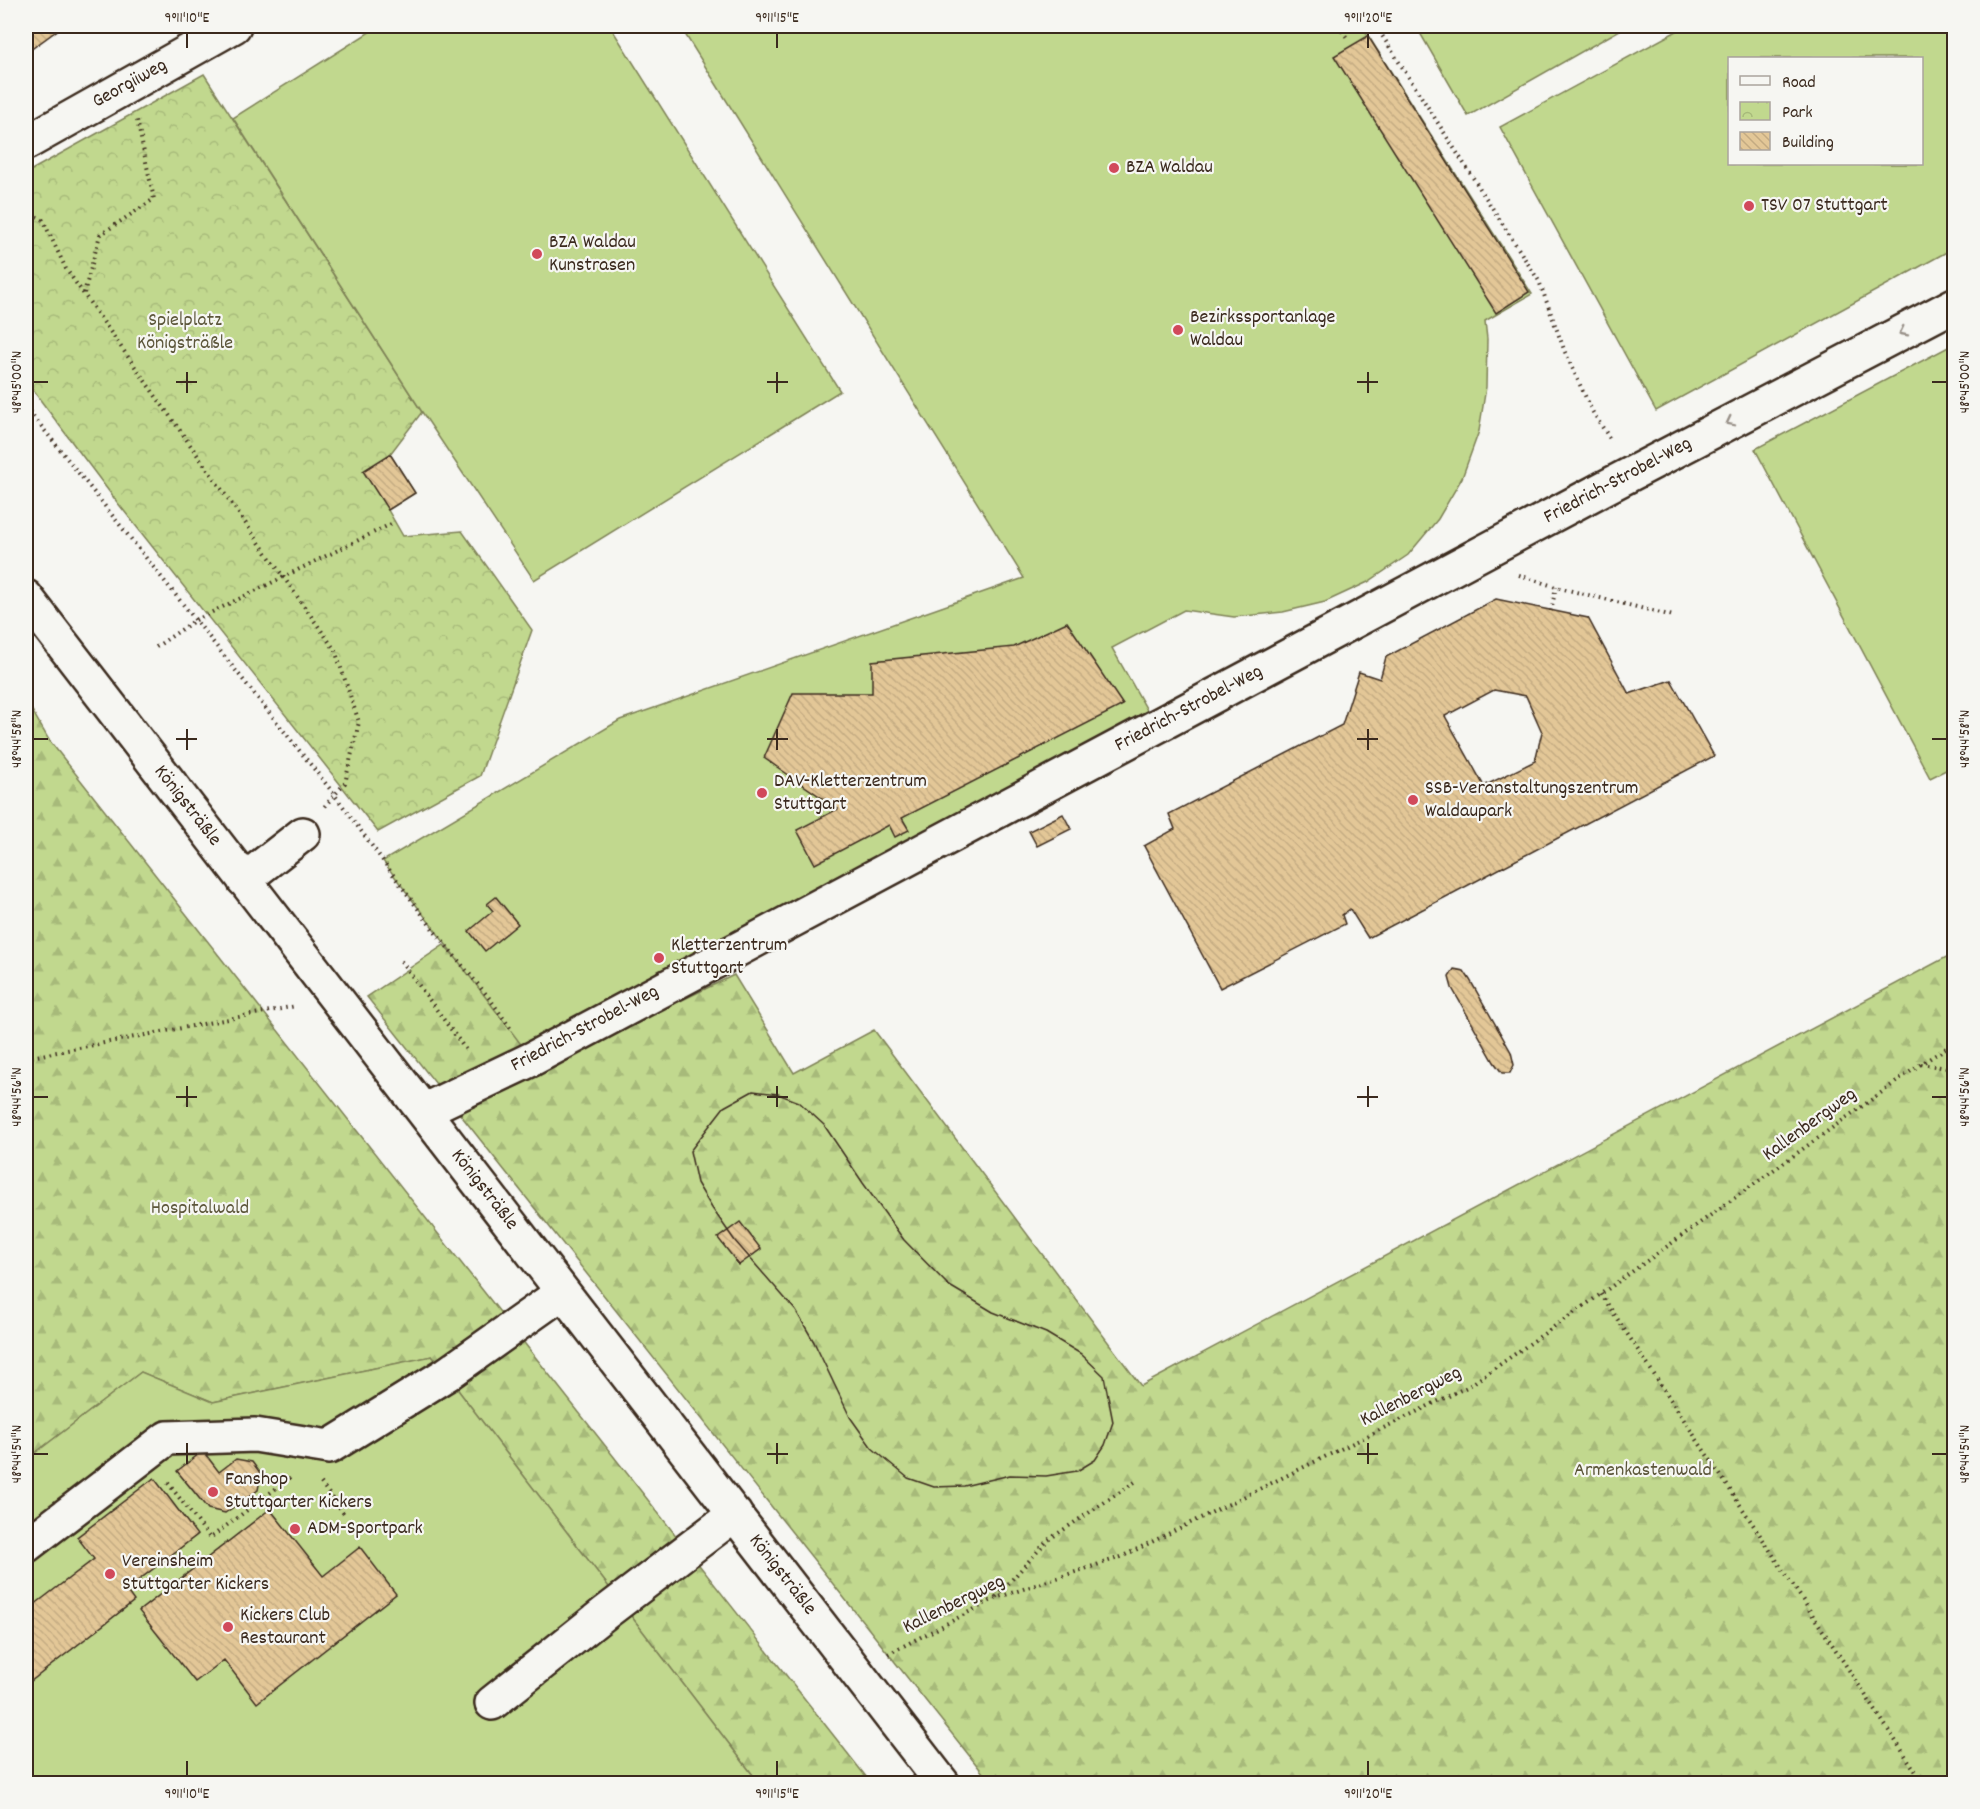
<svg xmlns="http://www.w3.org/2000/svg" width="1980" height="1809" viewBox="0 0 1980 1809" font-family="Dekko,sans-serif">
<defs>
<pattern id="forest-firs" width="22" height="20" patternUnits="userSpaceOnUse" patternTransform="scale(1.5)"><rect width="22" height="20" fill="#c1d88e"/><path d="M5 1l3.5 6h-7zM16 11l3.5 6h-7z" fill="#a7ba7a"/></pattern>
<pattern id="park-crowns" width="20" height="18" patternUnits="userSpaceOnUse" patternTransform="scale(1.5)"><rect width="20" height="18" fill="#c1d88e"/><path d="M2 6a3 3 0 1 1 6 0M12 15a3 3 0 1 1 6 0" fill="none" stroke="#a7ba7a"/></pattern>
<pattern id="building-back-hatch" width="6" height="6" patternUnits="userSpaceOnUse" patternTransform="scale(1.5)"><rect width="6" height="6" fill="#e3c797"/><path d="M-1 5l2 2M0 0l6 6M5-1l2 2" fill="none" stroke="#c4ab82"/></pattern>
</defs>
<rect width="100%" height="100%" fill="#f6f6f2"/>
<filter id="ink" filterUnits="userSpaceOnUse"><feTurbulence type="fractalNoise" baseFrequency=".0167" numOctaves="2"/><feDisplacementMap in="SourceGraphic" scale="12" xChannelSelector="R" yChannelSelector="G"/><feConvolveMatrix kernelMatrix="1 2 1 2 8 2 1 2 1" color-interpolation-filters="sRGB"/></filter>
<g filter="url(#ink)">
<path fill="url(#forest-firs)" stroke="#7e8156" stroke-width="1.5" d="M 26,700 L 49,740 L 871,1783 L 759,1783 L 432,1356 L 213,1402 L 141,1372 L 26,1460 Z
M 444,945 L 554,1062 L 734,975 L 794,1073 L 874,1030 L 1141,1386 L 1954,953 L 1954,1783 L 991,1783 L 367,997 Z"/>
<path fill="url(#park-crowns)" stroke="#7e8156" stroke-width="1.5" d="M 204,74 L 422,412 L 390,454 L 415,493 L 388,510 L 403,536 L 462,531 L 532,630 L 480,776 L 378,832 L 117,502 L 26,381 L 26,173 Z"/>
<path fill="#c1d88e" stroke="#7e8156" stroke-width="1.5" fill-rule="evenodd" d="M 379,26 L 610,26 L 840,391 L 534,580 L 422,412 L 233,118 Z
M 680,26 L 1362,26 L 1532,294 L 1485,321 L 1487,339 L 1486,387 L 1479,431 L 1462,478 L 1438,519 L 1408,555 L 1368,582 L 1325,602 L 1283,612 L 1234,617 L 1184,610 L 1112,648 L 1156,726 L 532,1059 L 383,861 L 620,720 L 1024,578 Z
M 1416,26 L 1627,26 L 1468,116 Z
M 1686,26 L 1954,26 L 1954,248 L 1656,411 L 1500,127 ZM 1730,58 L 1922,58 L 1922,164 L 1730,164 Z
M 1954,344 L 1954,766 L 1930,778 L 1755,449 Z
M 432,1356 L 759,1783 L 26,1784 L 26,1460 L 141,1372 L 213,1402 Z"/>
<path fill="url(#building-back-hatch)" stroke="#3b2a1e" stroke-width="1.5" fill-rule="evenodd" d="M 26,26 L 63,26 L 26,53 Z
M 1368,36 L 1529,292 L 1496,313 L 1334,56 Z
M 390,454 L 415,493 L 388,510 L 363,471 Z
M 1496,599 L 1588,618 L 1629,694 L 1671,680 L 1714,756 L 1368,938 L 1350,909 L 1342,915 L 1345,924 L 1220,988 L 1144,846 L 1175,829 L 1169,814 L 1342,725 L 1359,672 L 1380,679 L 1386,657 ZM 1494,690 L 1526,696 L 1542,732 L 1535,761 L 1484,786 L 1445,716 Z
M 1067,622 L 1123,705 L 902,818 L 909,830 L 895,837 L 889,825 L 815,864 L 797,830 L 838,809 L 764,758 L 793,693 L 872,693 L 872,661 L 1014,647 Z
M 1063,814 L 1071,829 L 1037,846 L 1029,831 Z
M 496,897 L 518,924 L 485,951 L 469,931 L 493,911 L 487,904 Z
M 1454,969 L 1464,971 L 1470,980 L 1511,1052 L 1514,1065 L 1510,1073 L 1502,1073 L 1494,1062 L 1452,988 L 1449,977 Z
M 740,1222 L 761,1249 L 739,1265 L 718,1238 Z
M 203,1451 L 219,1472 L 236,1459 L 252,1462 L 261,1474 L 258,1490 L 225,1513 L 208,1509 L 177,1471 Z
M 154,1478 L 197,1535 L 126,1590 L 134,1601 L 26,1685 L 26,1611 L 94,1559 L 77,1537 Z
M 270,1509 L 323,1576 L 360,1547 L 396,1594 L 257,1703 L 224,1660 L 195,1682 L 139,1611 Z"/>
<g fill="none" stroke-linecap="round" stroke-linejoin="round">
<g stroke="#3b2a1e" stroke-width="38">
<path id="minor" d="M 26,143 L 234,26
M 26,597 L 943,1784
M 244,880 L 303,834
M 423,1111 L 532,1059 L 1604,488 L 1954,305
M 26,1546 L 167,1438 L 255,1435 L 329,1447 L 447,1374 L 563,1292
M 492,1703 L 605,1613 L 735,1514"/>
</g>
<path stroke="#3b2a1e" stroke-width="4" stroke-dasharray="1.5 4.5" stroke-linecap="butt" d="M 1338,26 L 1349,40
M 1376,26 L 1539,281 L 1565,352 L 1592,411 L 1612,442
M 26,211 L 43,220 L 66,269 L 335,650 L 359,722 L 345,783 L 324,807
M 84,293 L 100,235 L 154,199 L 137,120
M 26,407 L 334,794 L 435,932 L 490,999 L 511,1029
M 1519,575 L 1556,587 L 1673,616
M 1551,611 L 1556,587
M 156,647 L 194,621 L 395,522
M 401,961 L 466,1050
M 26,1058 L 296,1006
M 1921,1064 L 1954,1069
M 1601,1294 L 1924,1784
M 168,1483 L 210,1538 L 290,1478
M 321,1483 L 344,1514
M 996,1597 L 1048,1540 L 1138,1480
M 888,1654 L 996,1598 L 1121,1557 L 1469,1386 L 1601,1294 L 1921,1064 L 1954,1043"/>
<use href="#minor" stroke="#f6f6f2" stroke-width="33"/>
<path stroke="#3b2a1e" stroke-width="1.5" d="M 753,1091 L 778,1094 L 799,1102 L 824,1125 L 863,1183 L 904,1240 L 948,1285 L 993,1312 L 1046,1333 L 1081,1354 L 1104,1376 L 1113,1422 L 1105,1445 L 1095,1460 L 1077,1471 L 1046,1476 L 1010,1475 L 964,1486 L 934,1487 L 908,1478 L 872,1448 L 850,1417 L 814,1342 L 796,1311 L 735,1241 L 712,1208 L 697,1183 L 690,1151 L 724,1107 Z"/>
</g>
<defs><path id="oneway-chevron" d="M-2-3.5L2.5 0L-2 3.5" fill="none" stroke-width="1.6" stroke-linecap="round" stroke-linejoin="round" transform="scale(1.5)"/></defs>
<g stroke="#989088">
<use href="#oneway-chevron" transform="translate(1903 332) rotate(153)"/>
<use href="#oneway-chevron" transform="translate(1730 422) rotate(153)"/>
</g>
</g>
<path fill="none" stroke="#3b2a1e" stroke-width="2" d="M 187,33 L 187,48M 777,33 L 777,48M 1368,33 L 1368,48M 187,372 L 187,393M 777,372 L 777,393M 1368,372 L 1368,393M 33,382 L 48,382M 176,382 L 197,382M 767,382 L 788,382M 1357,382 L 1378,382M 1932,382 L 1947,382M 187,729 L 187,750M 777,729 L 777,750M 1368,729 L 1368,750M 33,739 L 48,739M 176,739 L 197,739M 767,739 L 788,739M 1357,739 L 1378,739M 1932,739 L 1947,739M 187,1086 L 187,1107M 777,1086 L 777,1107M 1368,1086 L 1368,1107M 33,1097 L 48,1097M 176,1097 L 197,1097M 767,1097 L 788,1097M 1357,1097 L 1378,1097M 1932,1097 L 1947,1097M 187,1443 L 187,1464M 777,1443 L 777,1464M 1368,1443 L 1368,1464M 33,1454 L 48,1454M 176,1454 L 197,1454M 767,1454 L 788,1454M 1357,1454 L 1378,1454M 1932,1454 L 1947,1454M 187,1761 L 187,1776M 777,1761 L 777,1776M 1368,1761 L 1368,1776"/>
<g fill="#d1495b" stroke="#f6f6f2" stroke-width="2">
<circle cx="1114" cy="168" r="6"/>
<circle cx="1749" cy="206" r="6"/>
<circle cx="537" cy="254" r="6"/>
<circle cx="1178" cy="330" r="6"/>
<circle cx="762" cy="793" r="6"/>
<circle cx="1413" cy="800" r="6"/>
<circle cx="659" cy="958" r="6"/>
<circle cx="213" cy="1492" r="6"/>
<circle cx="295" cy="1529" r="6"/>
<circle cx="110" cy="1574" r="6"/>
<circle cx="228" cy="1627" r="6"/>
</g>
<g text-anchor="middle" dominant-baseline="central" stroke-width="4.5" stroke-linejoin="round" paint-order="stroke">
<g font-size="20" fill="#3b2a1e" stroke="#f6f6f2">
<text transform="translate(130 84) rotate(-29)">Georgiiweg</text>
<text transform="translate(1618 481) rotate(-28)">Friedrich-Strobel-Weg</text>
<text transform="translate(1189 709) rotate(-28)">Friedrich-Strobel-Weg</text>
<text transform="translate(187 806) rotate(52)">Königsträßle</text>
<text transform="translate(585 1029) rotate(-28)">Friedrich-Strobel-Weg</text>
<text transform="translate(1810 1125) rotate(-36)">Kallenbergweg</text>
<text transform="translate(484 1190) rotate(52)">Königsträßle</text>
<text transform="translate(1411 1397) rotate(-27)">Kallenbergweg</text>
<text transform="translate(782 1575) rotate(52)">Königsträßle</text>
<text transform="translate(954 1605) rotate(-26)">Kallenbergweg</text>
</g>
<g font-size="20" fill="#3b2a1e" stroke="#f6f6f2" text-anchor="start">
<text x="1126" y="168">BZA Waldau</text>
<text x="1761" y="206">TSV 07 Stuttgart</text>
<text x="549" y="243">BZA Waldau<tspan x="549" dy="23">Kunstrasen</tspan></text>
<text x="1190" y="318">Bezirkssportanlage<tspan x="1190" dy="23">Waldau</tspan></text>
<text x="774" y="782">DAV-Kletterzentrum<tspan x="774" dy="23">Stuttgart</tspan></text>
<text x="1425" y="789">SSB-Veranstaltungszentrum<tspan x="1425" dy="23">Waldaupark</tspan></text>
<text x="671" y="946">Kletterzentrum<tspan x="671" dy="23">Stuttgart</tspan></text>
<text x="225" y="1480">Fanshop<tspan x="225" dy="23">Stuttgarter Kickers</tspan></text>
<text x="307" y="1529">ADM-Sportpark</text>
<text x="122" y="1562">Vereinsheim<tspan x="122" dy="23">Stuttgarter Kickers</tspan></text>
<text x="240" y="1616">Kickers Club<tspan x="240" dy="23">Restaurant</tspan></text>
</g>
<g font-size="20" fill="#5c563a" stroke="#f6f6f2">
<text x="185" y="321">Spielplatz<tspan x="185" dy="23">Königsträßle</tspan></text>
<text x="200" y="1209">Hospitalwald</text>
<text x="1643" y="1471">Armenkastenwald</text>
</g>
</g>
<rect width="1980" height="1809" fill="none" stroke="#f6f6f2" stroke-width="66"/>
<rect x="1728" y="57" width="195" height="108" fill="#f6f6f2" stroke="#aba49d" stroke-width="1.5"/>
<rect x="1740" y="76" width="30" height="9" fill="#f6f6f2" stroke="#aba49d" stroke-width="1.5"/>
<text x="1782" y="87" font-size="18" fill="#3b2a1e">Road</text>
<rect x="1740" y="102" width="30" height="18" fill="url(#park-crowns)" stroke="#aba49d" stroke-width="1.5"/>
<text x="1782" y="117" font-size="18" fill="#3b2a1e">Park</text>
<rect x="1740" y="132" width="30" height="18" fill="url(#building-back-hatch)" stroke="#aba49d" stroke-width="1.5"/>
<text x="1782" y="147" font-size="18" fill="#3b2a1e">Building</text>
<rect x="33" y="33" width="1914" height="1743" fill="none" stroke="#3b2a1e" stroke-width="2"/>
<g font-size="15" text-anchor="middle" fill="#3b2a1e">
<text x="187" y="22">9°11'10"E</text>
<text x="777" y="22">9°11'15"E</text>
<text x="1368" y="22">9°11'20"E</text>
<text transform="translate(16 382) rotate(-90)" y="5">48°45'00"N</text>
<text transform="translate(1964 382) rotate(-90)" y="5">48°45'00"N</text>
<text transform="translate(16 739) rotate(-90)" y="5">48°44'58"N</text>
<text transform="translate(1964 739) rotate(-90)" y="5">48°44'58"N</text>
<text transform="translate(16 1097) rotate(-90)" y="5">48°44'56"N</text>
<text transform="translate(1964 1097) rotate(-90)" y="5">48°44'56"N</text>
<text transform="translate(16 1454) rotate(-90)" y="5">48°44'54"N</text>
<text transform="translate(1964 1454) rotate(-90)" y="5">48°44'54"N</text>
<text x="187" y="1798">9°11'10"E</text>
<text x="777" y="1798">9°11'15"E</text>
<text x="1368" y="1798">9°11'20"E</text>
</g>
</svg>
